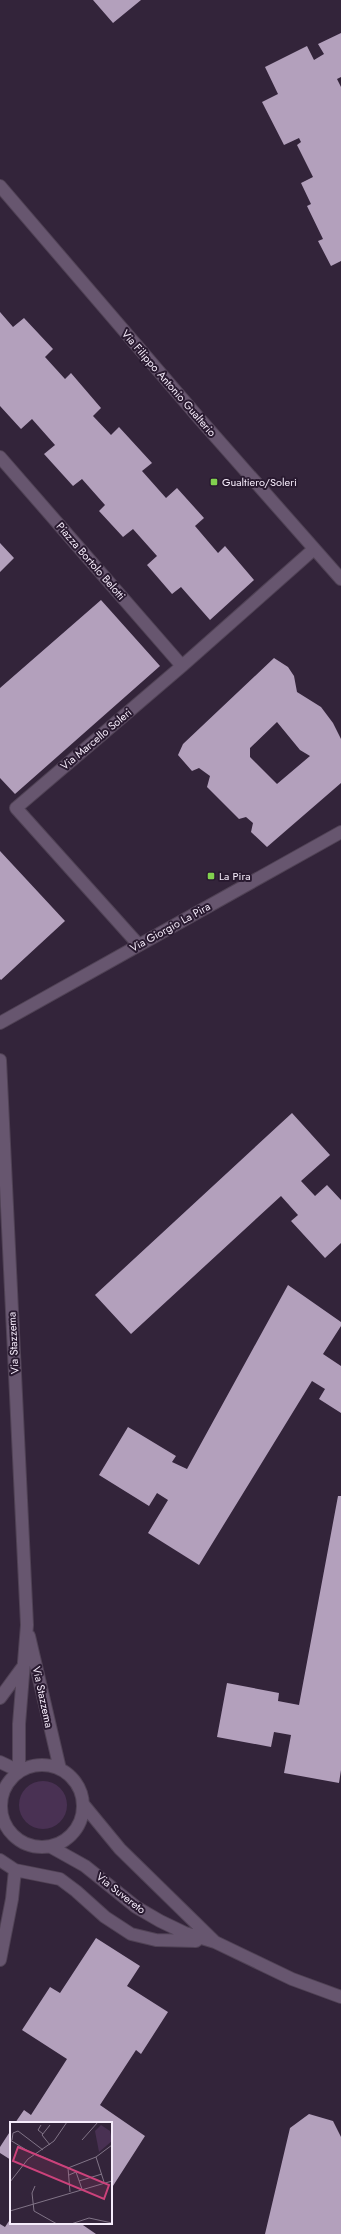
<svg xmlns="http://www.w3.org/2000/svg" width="341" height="2234" viewBox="0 0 341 2234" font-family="Jost,sans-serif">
<rect width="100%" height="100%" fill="#33243a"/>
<path fill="#493153" d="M19 1805a24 24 0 1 1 48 0a24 24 0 1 1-48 0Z"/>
<path fill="#b3a0bc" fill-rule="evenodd" d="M 93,0 L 141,0 L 113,23 Z
M 341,33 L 341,77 L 337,79 L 341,87 L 341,261 L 331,266 L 318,241 L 323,239 L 307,206 L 311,204 L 301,183 L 313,177 L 297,145 L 301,142 L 299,138 L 284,145 L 262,102 L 278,94 L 265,67 L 307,46 L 314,60 L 324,54 L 318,44 Z
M 0,312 L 13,327 L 24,318 L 53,349 L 45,357 L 65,379 L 71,373 L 101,408 L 93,416 L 111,435 L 119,427 L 152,463 L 142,471 L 166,498 L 177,488 L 204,518 L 195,526 L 218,553 L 225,546 L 254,580 L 210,620 L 181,587 L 172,594 L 147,565 L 157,556 L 133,529 L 123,537 L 99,511 L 105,505 L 82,479 L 73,486 L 44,454 L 55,445 L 32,419 L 21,429 L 0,406 Z
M 0,543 L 14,558 L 0,572 Z
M 101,600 L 160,666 L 15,794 L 0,778 L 0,688 Z
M 274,658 L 288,667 L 294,676 L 297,692 L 321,707 L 333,723 L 341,739 L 341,783 L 267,847 L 251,832 L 253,823 L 246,817 L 239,819 L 207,787 L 210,776 L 199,768 L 192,771 L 178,755 L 183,744 ZM 277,722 L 300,750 L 310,756 L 277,784 L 250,757 L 250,748 Z
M 0,851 L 65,921 L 1,980 L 0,979 Z
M 292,1113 L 330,1155 L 301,1181 L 315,1196 L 327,1185 L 341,1200 L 341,1243 L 325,1258 L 291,1221 L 298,1215 L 281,1196 L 131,1334 L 95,1295 Z
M 288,1285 L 341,1322 L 341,1326 L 323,1354 L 341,1366 L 341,1413 L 319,1399 L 325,1389 L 312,1381 L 199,1565 L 148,1533 L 168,1500 L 157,1493 L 149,1506 L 99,1475 L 128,1427 L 176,1456 L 172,1462 L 187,1469 Z
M 338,1496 L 341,1496 L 341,1770 L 339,1783 L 284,1773 L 291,1735 L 274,1732 L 271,1747 L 217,1737 L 227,1683 L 279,1693 L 278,1701 L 299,1705 Z
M 96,1938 L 140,1966 L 127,1986 L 168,2012 L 141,2054 L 136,2050 L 100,2105 L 145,2136 L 111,2189 L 111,2123 L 15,2123 L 24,2110 L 31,2115 L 67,2059 L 22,2030 L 50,1987 L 60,1993 Z
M 309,2114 L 333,2121 L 341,2137 L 341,2234 L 265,2234 L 290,2128 Z
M 11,2130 L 11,2160 L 0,2153 L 0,2147 Z
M 11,2218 L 11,2223 L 80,2223 L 96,2234 L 0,2234 L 0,2224 L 5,2227 Z"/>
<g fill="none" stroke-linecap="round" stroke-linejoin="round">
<g stroke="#504255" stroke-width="14">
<path id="minor" d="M 0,186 L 198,417 L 341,579
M 0,457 L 182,666
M 138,944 L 16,808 L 182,666 L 314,549
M 0,1023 L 341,832
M 0,1060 L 27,1625 L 19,1724 L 19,1771
M 29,1636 L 60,1769
M 0,1698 L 22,1668
M 0,1762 L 19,1771
M1 1806a41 41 0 1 1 82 0a41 41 0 1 1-82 0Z
M 83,1804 L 120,1849 L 214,1941
M 51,1847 L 85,1866 L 136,1907 L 160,1921 L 185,1933 L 215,1942 L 292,1979 L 341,1997
M 0,1860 L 15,1870 L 60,1879 L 76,1891 L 105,1917 L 131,1934 L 156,1940 L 196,1941
M 0,1960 L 12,1899 L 15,1870"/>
</g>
<use href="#minor" stroke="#67566f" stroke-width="12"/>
</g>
<g fill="#82d04f" stroke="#291a30" stroke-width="1.5">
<rect x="210" y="478" width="8" height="8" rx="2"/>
<rect x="207" y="872" width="8" height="8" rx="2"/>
</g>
<g text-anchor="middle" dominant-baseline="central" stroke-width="4" stroke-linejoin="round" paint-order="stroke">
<g font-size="11" fill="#f6ecfb" stroke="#291a30">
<text transform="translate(169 383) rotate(49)">Via Filippo Antonio Gualterio</text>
<text transform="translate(91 561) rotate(49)">Piazza Bortolo Belotti</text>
<text transform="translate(96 739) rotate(-40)">Via Marcello Soleri</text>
<text transform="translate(170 927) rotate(-29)">Via Giorgio La Pira</text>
<text transform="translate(13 1343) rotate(-93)">Via Stazzema</text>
<text transform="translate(43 1697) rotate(78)">Via Stazzema</text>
<text transform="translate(121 1893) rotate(38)">Via Suvereto</text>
</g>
<g font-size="11" fill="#f6ecfb" stroke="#291a30" text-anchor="start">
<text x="222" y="482">Gualtiero/Soleri</text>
<text x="219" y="876">La Pira</text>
</g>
</g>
<g transform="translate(10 2122)">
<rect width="102" height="102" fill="#33243a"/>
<path d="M 91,3 L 100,9 L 102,19 L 89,30 L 85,9 Z" fill="#493153"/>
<path fill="none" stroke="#817487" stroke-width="1" d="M 31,3 L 28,8 L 33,12M 40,3 L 32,13 L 40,23M 0,18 L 23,32M 2,18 L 3,11 L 8,9 L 33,28M 72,18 L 88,0M 26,32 L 58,46M 86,35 L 94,60M 58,46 L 86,35 L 102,23M 58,46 L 60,70M 59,53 L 66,50 L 72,67M 69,59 L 92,52M 0,60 L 18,37 L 44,19 L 57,0M 25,64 L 22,71 L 24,89 L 47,102M 0,89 L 102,59M 61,102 L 79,96 L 102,101"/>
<path fill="#cc427b" fill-opacity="0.15" stroke="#cc427b" stroke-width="2" d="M 8,25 L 99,63 L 94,77 L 3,39 Z"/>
<rect width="102" height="102" fill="none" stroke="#f6ecfb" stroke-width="2"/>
</g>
</svg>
